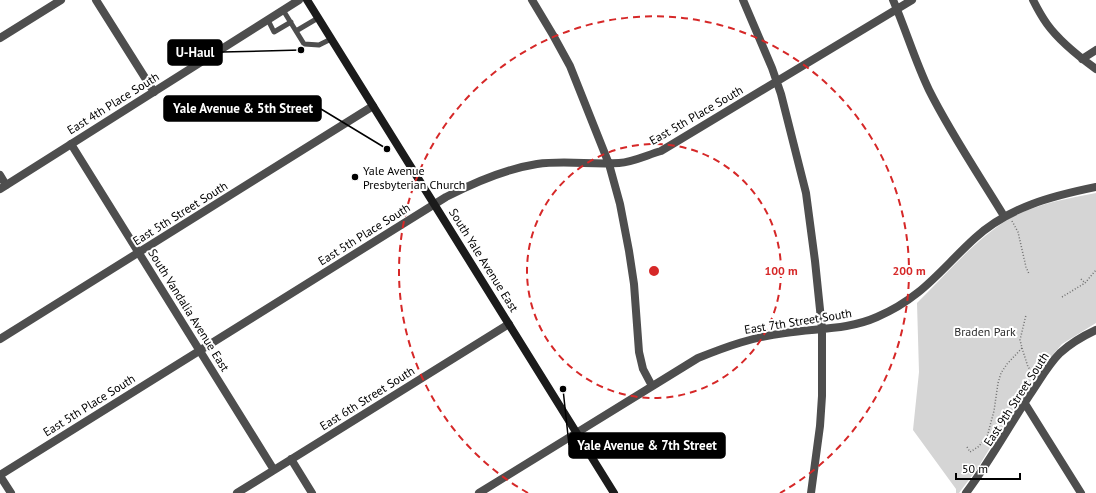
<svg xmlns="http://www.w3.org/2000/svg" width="1096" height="493" viewBox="0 0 1096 493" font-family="'PT Sans',sans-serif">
<rect width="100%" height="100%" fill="#fff"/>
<path fill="#d5d5d5" d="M 1096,193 L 1096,323 L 1062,344 L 1033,378 L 977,469 L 959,493 L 956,493 L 956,489 L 913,430 L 919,372 L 917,303 C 946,275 974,240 1009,219 C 1035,204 1066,199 1096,193 Z"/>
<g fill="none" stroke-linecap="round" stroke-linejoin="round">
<path stroke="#707070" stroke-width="1.5" stroke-dasharray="1 2" stroke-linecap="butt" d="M 1012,221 L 1018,232 L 1026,267 L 1029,274
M 1081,279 L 1085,283
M 1062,297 L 1085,283 L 1096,270
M 1022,348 L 1028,367 L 1033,373
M 967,447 L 970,452 L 978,447 L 987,437 L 994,411 L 998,383 L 1001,373 L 1007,364 L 1022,348 L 1020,340 L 1026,315"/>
<path stroke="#4e4e4e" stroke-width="5" d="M 283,10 L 304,44 L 319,45 L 331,39
M 268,20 L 274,32 L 291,22
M 296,31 L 318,18"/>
<path stroke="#4e4e4e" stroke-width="8" d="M 96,0 L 154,92
M 532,0 L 553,35 L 570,66 L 609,164 L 620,204 L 629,251 L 634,284 L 639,352 L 643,369 L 652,386
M 743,0 L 772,68 L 781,94 L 806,193 L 815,261 L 822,329 L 822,396 L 820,426 L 811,493
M 893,0 C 906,30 915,61 929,90 C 951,134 979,175 1004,216
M 1033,0 C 1037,8 1042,17 1047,24 C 1060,42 1078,56 1096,69
M 0,38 L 61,0
M 1082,59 L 1096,50
M 71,144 L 274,470
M 0,175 L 6,185
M 0,339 L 373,106
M 1024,402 L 1081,493
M 291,459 L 312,493
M 0,475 L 446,197 C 475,182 505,169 537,164 C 565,160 592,165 619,163 C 633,162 647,155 661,151 L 912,0
M 0,476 L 11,493
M 237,493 L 509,324
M 479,493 L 698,358 C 728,346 753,337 785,333 C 816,328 848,330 877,317 C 922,298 941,269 975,238 C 1009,207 1052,196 1096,187
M 966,493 C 991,460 1010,424 1033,390 C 1041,378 1049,364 1060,353 C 1071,343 1083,336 1096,330"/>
<path stroke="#4e4e4e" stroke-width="8" d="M 0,189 L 299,0"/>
<path stroke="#1b1b1b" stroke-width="8" d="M 307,0 L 614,493"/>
</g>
<g fill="none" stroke="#d62828" stroke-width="2" stroke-dasharray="7 5">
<circle cx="654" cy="271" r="127"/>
<path d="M528 493A255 255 0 1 1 780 493"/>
</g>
<circle fill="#000" stroke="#fff" stroke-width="1.5" cx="355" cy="177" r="4"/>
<g text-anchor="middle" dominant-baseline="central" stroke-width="4" stroke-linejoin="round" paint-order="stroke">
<g font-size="12" fill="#000" stroke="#fff">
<text transform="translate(113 103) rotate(-32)">East 4th Place South</text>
<text transform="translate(696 115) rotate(-30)">East 5th Place South</text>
<text transform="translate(180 213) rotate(-32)">East 5th Street South</text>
<text transform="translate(364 234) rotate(-32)">East 5th Place South</text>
<text transform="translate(484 260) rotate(58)">South Yale Avenue East</text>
<text transform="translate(189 310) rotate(58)">South Vandalia Avenue East</text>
<text transform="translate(798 321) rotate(-9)">East 7th Street South</text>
<text transform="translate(367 398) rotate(-32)">East 6th Street South</text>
<text transform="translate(1016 399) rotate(-57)">East 9th Street South</text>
<text transform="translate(89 405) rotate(-32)">East 5th Place South</text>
</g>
<g font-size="12" fill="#000" stroke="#fff" text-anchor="start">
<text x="363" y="170">Yale Avenue<tspan x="363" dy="14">Presbyterian Church</tspan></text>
</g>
<g font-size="12" fill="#2c2c2c" stroke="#fff">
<text x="985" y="331">Braden Park</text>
</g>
</g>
<circle cx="654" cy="271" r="6" fill="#d62828" stroke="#fff" stroke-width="2"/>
<g font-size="12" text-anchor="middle" font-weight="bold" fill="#d62828" stroke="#fff" stroke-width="4" stroke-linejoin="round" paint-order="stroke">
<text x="781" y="275">100 m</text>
<text x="909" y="275">200 m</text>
</g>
<path fill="none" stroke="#000" stroke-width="1.5" d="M301 50L222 52M387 149L321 109M563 389L569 445"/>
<g fill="#000" stroke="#fff" stroke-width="1.5">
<circle cx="301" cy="50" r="4"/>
<circle cx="387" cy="149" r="4"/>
<circle cx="563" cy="389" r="4"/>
</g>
<g fill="#000" stroke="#000" stroke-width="1.5">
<rect x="168" y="40" width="54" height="25" rx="4"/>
<rect x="164" y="96" width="157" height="25" rx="4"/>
<rect x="569" y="433" width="156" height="25" rx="4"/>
</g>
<g font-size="13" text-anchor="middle" font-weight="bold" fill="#fff">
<text x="195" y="57">U-Haul</text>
<text x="243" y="113">Yale Avenue &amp; 5th Street</text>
<text x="647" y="450">Yale Avenue &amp; 7th Street</text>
</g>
<path d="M956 473v6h64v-6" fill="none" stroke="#000000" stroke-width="2"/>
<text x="962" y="473" font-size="12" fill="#000000" stroke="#ffffff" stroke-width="3" paint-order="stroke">50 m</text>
</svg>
